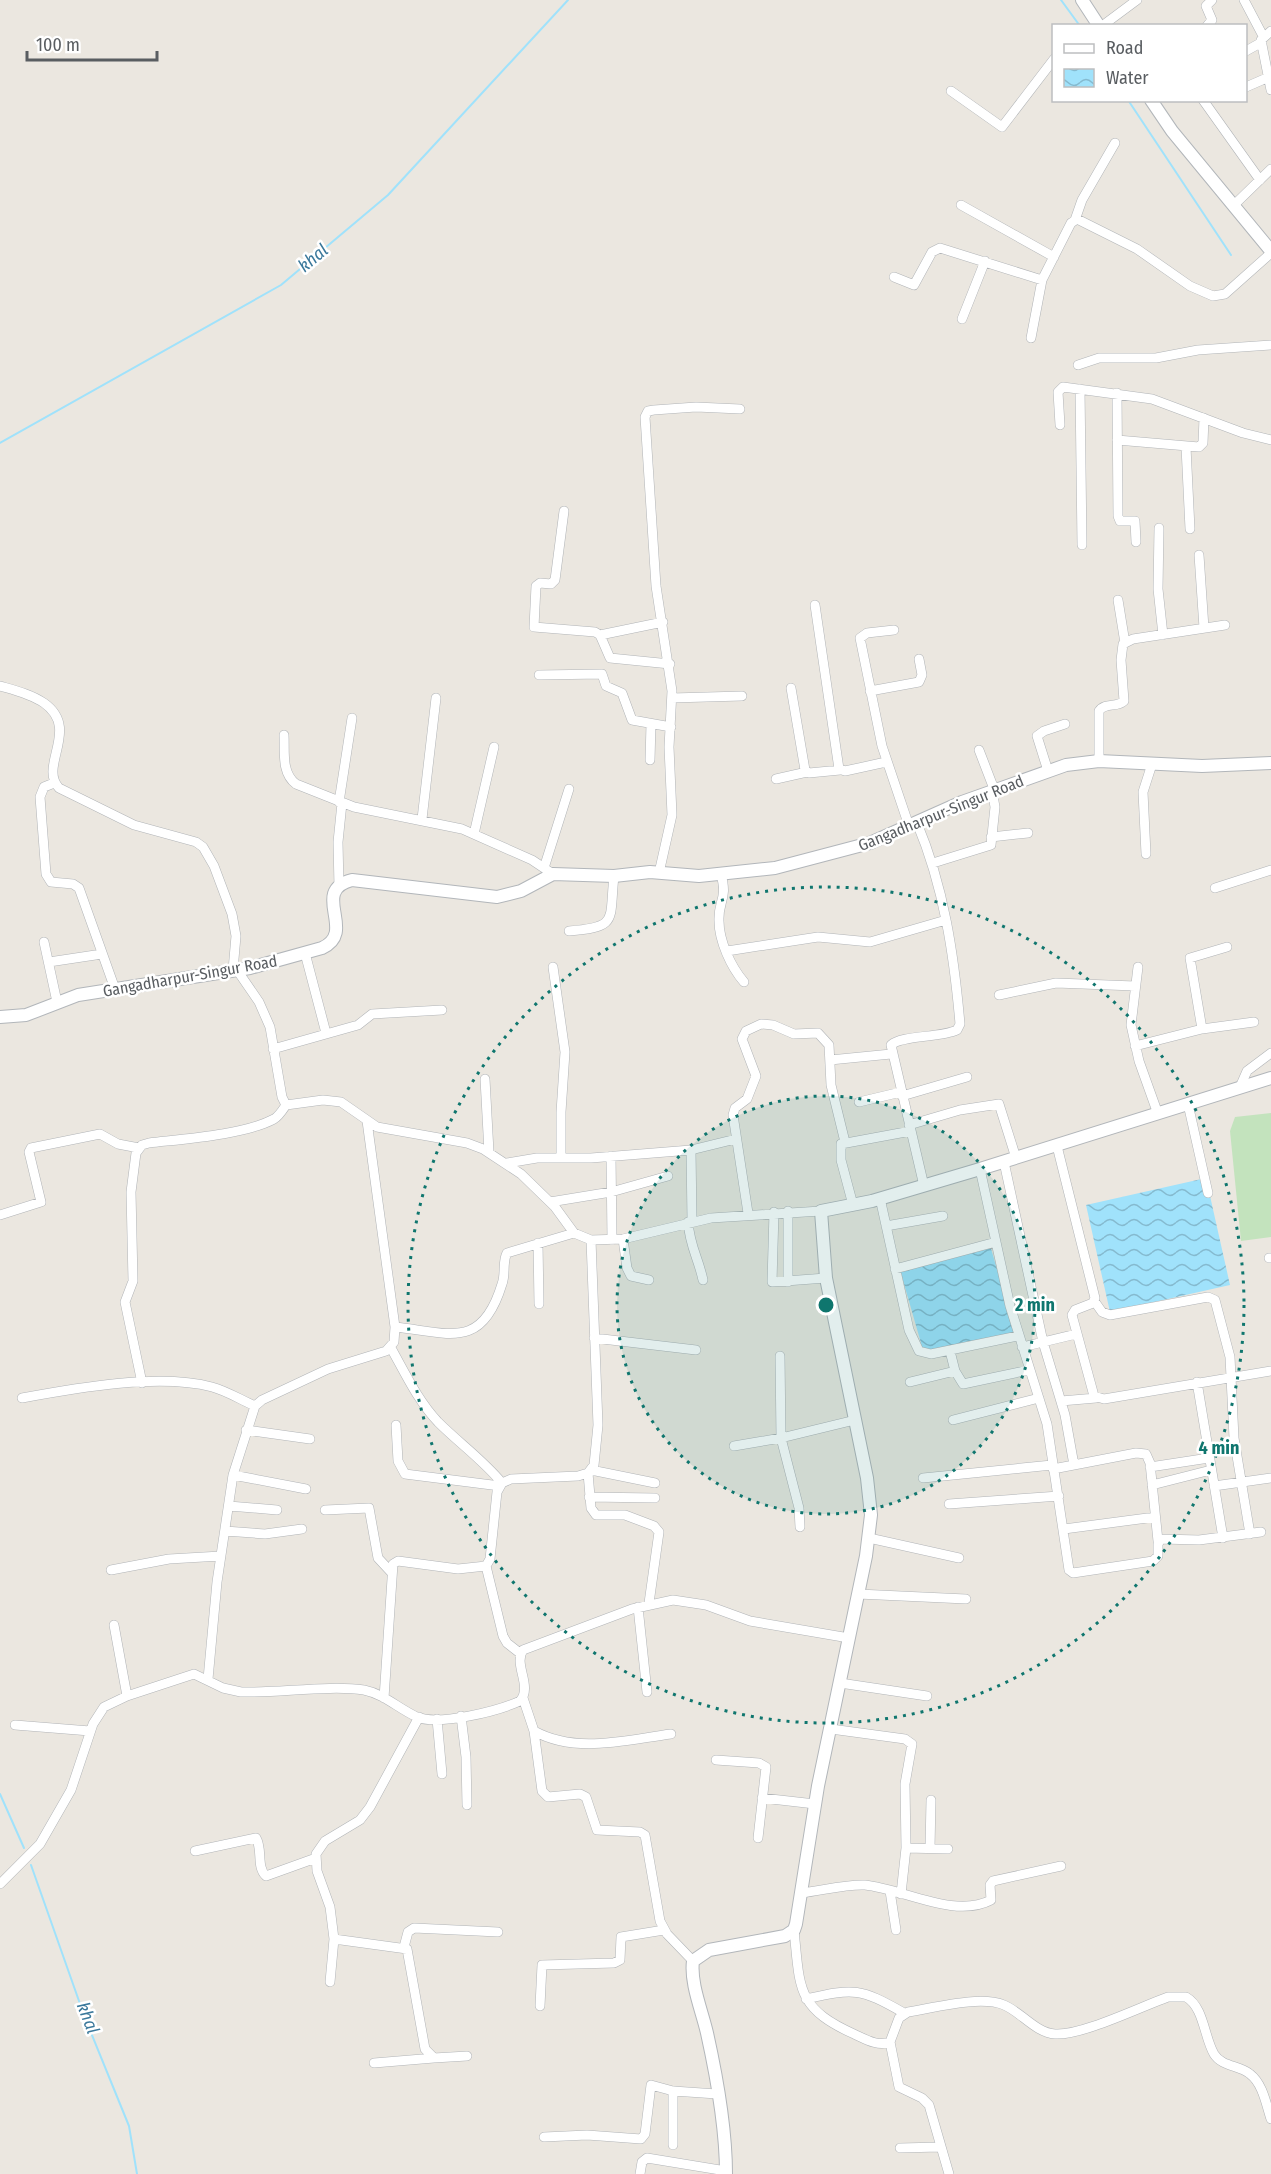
<svg xmlns="http://www.w3.org/2000/svg" width="1271" height="2174" viewBox="0 0 1271 2174" font-family="'Fira Sans Condensed',sans-serif">
<defs>
<pattern id="water-waves" width="16" height="10" patternUnits="userSpaceOnUse" patternTransform="scale(1.5)"><rect width="16" height="10" fill="#a0e2fb"/><path d="M0 5q4-4 8 0t8 0" fill="none" stroke="#85bacf"/></pattern>
</defs>
<rect width="100%" height="100%" fill="#ebe7e0"/>
<path fill="#c3e3bd" d="M 1271,1113 L 1271,1237 L 1241,1241 L 1230,1131 L 1235,1117 Z"/>
<path fill="url(#water-waves)" d="M 1206,1178 L 1230,1285 L 1110,1312 L 1086,1205 Z
M 990,1245 L 1015,1332 L 925,1357 L 900,1270 Z"/>
<g fill="none" stroke-linecap="round" stroke-linejoin="round">
<path stroke="#a0e2fb" stroke-width="2" d="M 1061,0 L 1080,26
M 1128,100 L 1231,255
M 0,443 L 281,285 L 388,195 L 568,0
M 0,1794 L 24,1848
M 31,1865 L 85,2018 L 129,2126 L 137,2174"/>
<g stroke="#b1b4b7" stroke-width="10">
<path id="street" d="M 1244,0 L 1263,36
M 1102,26 L 1137,0
M 1207,26 L 1212,20 L 1206,6 L 1212,0
M 1271,31 L 1261,40 L 1271,90
M 1246,51 L 1262,42
M 1246,87 L 1269,77
M 951,91 L 1002,127 L 1054,59
M 1203,100 L 1260,180
M 961,205 L 1054,257
M 1233,206 L 1271,169
M 1075,220 L 1082,200 L 1115,143
M 894,277 L 914,285 L 932,252 L 940,248 L 1042,280 L 1071,223 L 1077,219 L 1137,249 L 1190,286 L 1213,296 L 1225,294 L 1271,253
M 962,319 L 985,261
M 1031,338 L 1042,280
M 1078,365 L 1099,358 L 1156,358 L 1198,350 L 1271,345
M 1080,389 L 1082,545
M 1117,393 L 1118,516 L 1120,521 L 1135,521 L 1136,542
M 1060,425 L 1058,392 L 1063,387 L 1152,399 L 1243,433 L 1271,440
M 1117,440 L 1199,447 L 1203,443 L 1204,418
M 1186,447 L 1190,529
M 564,511 L 555,580 L 551,584 L 540,583 L 536,586 L 534,627 L 595,632 L 600,635 L 610,658 L 670,664
M 1159,528 L 1158,589 L 1163,635
M 1199,555 L 1204,628
M 1118,600 L 1125,643
M 815,605 L 839,769 L 845,771 L 886,762
M 894,630 L 867,633 L 860,638 L 882,746 L 909,826
M 600,635 L 663,622
M 539,675 L 602,674 L 606,686 L 622,693 L 632,720 L 671,727
M 0,686 C 14,690 31,694 44,703 C 81,729 38,766 59,788 L 134,825 L 196,842 L 203,847 L 214,866 L 232,914 L 236,936 L 233,970
M 791,688 L 805,770 L 809,773 L 840,770
M 870,691 L 919,682 L 922,675 L 919,659
M 672,698 L 742,696
M 284,735 C 285,751 281,773 296,784 L 354,807 L 462,829 L 532,860 L 553,874
M 979,750 L 994,789
M 650,760 L 651,724
M 1099,761 L 1099,711 C 1105,702 1117,708 1124,701 L 1121,660 L 1123,644 L 1133,639 L 1225,625
M 1048,771 L 1037,736 L 1044,731 L 1065,724
M 776,779 L 807,772
M 54,783 L 44,787 L 40,797 L 46,874 L 51,882 L 73,884 L 79,888 L 115,989
M 339,802 L 352,718
M 422,819 L 436,698
M 917,823 C 944,887 954,955 960,1024 L 957,1030 C 940,1038 902,1035 891,1045 L 924,1186
M 474,834 L 494,747
M 991,837 L 1028,833
M 1146,854 L 1143,792 L 1152,764
M 933,863 L 991,845 L 995,807 L 992,790
M 544,868 L 569,789
M 659,873 L 672,815 L 669,747 L 672,691 L 656,586 L 645,417 L 648,411 L 654,410 L 696,407 L 740,409
M 721,874 C 728,900 718,900 719,921 C 719,941 731,967 744,982
M 339,887 L 338,842 L 342,803
M 1215,888 L 1271,870
M 569,931 C 619,927 609,921 614,876
M 44,942 L 57,1002
M 727,951 L 818,937 L 870,942 L 946,920
M 305,953 L 326,1033
M 49,962 L 102,954
M 553,967 L 565,1052 L 561,1112 L 561,1158
M 1138,967 L 1131,1025 L 1139,1061 L 1158,1114
M 237,970 L 259,1002 L 270,1027 L 282,1097 L 286,1105 L 323,1100 L 341,1102 L 377,1127 L 467,1143 L 483,1149 L 521,1174 L 555,1207 L 574,1233 L 591,1240 L 623,1239 L 711,1218 L 821,1211
M 999,995 L 1056,983 L 1135,986
M 1202,1029 L 1190,958 L 1227,947
M 1135,1046 L 1202,1029 L 1254,1022
M 273,1049 L 358,1025 L 372,1014 L 442,1010
M 830,1060 L 891,1054
M 485,1079 L 489,1152
M 1240,1087 L 1247,1071 L 1271,1053
M 902,1096 L 967,1077
M 859,1102 L 901,1092
M 1188,1104 L 1208,1193
M 909,1125 L 960,1110 L 999,1104 L 1016,1158
M 1057,1146 L 1095,1298 L 1093,1303 L 1075,1310 L 1072,1315 L 1094,1396 L 1104,1399 L 1271,1371
M 691,1150 L 692,1221
M 611,1156 L 612,1240
M 1004,1162 L 1043,1342 L 1065,1415 L 1074,1465
M 507,1163 L 537,1158 L 591,1158 L 691,1150 L 736,1139
M 980,1169 L 1010,1306 L 1047,1424 L 1069,1570 L 1073,1573 L 1153,1561 L 1158,1556 L 1158,1544 L 1161,1539 L 1199,1540 L 1261,1532
M 880,1198 L 909,1330 L 919,1351 L 931,1354 L 1018,1336
M 550,1202 L 611,1192 L 668,1176
M 853,1205 L 841,1160 L 841,1144 L 911,1131
M 788,1211 L 788,1282
M 774,1212 L 772,1282 L 826,1278
M 748,1213 L 733,1115 L 735,1108 L 747,1099 L 756,1076 L 742,1039 L 746,1031 L 761,1024 L 773,1025 L 794,1034 L 818,1033 L 829,1045 L 831,1085 L 845,1142
M 0,1215 L 41,1202 L 29,1152 L 31,1148 L 100,1134 L 118,1144 L 139,1148
M 688,1222 C 690,1247 698,1257 703,1280
M 886,1226 L 943,1216
M 623,1239 L 627,1268 L 631,1276 L 649,1280
M 538,1243 L 539,1304
M 1269,1258 L 1271,1258
M 895,1269 L 996,1242
M 1095,1302 L 1102,1312 L 1110,1315 L 1208,1297 L 1215,1300 L 1230,1357 L 1234,1438 L 1250,1534
M 395,1327 C 450,1333 482,1350 502,1284 C 506,1274 502,1262 507,1253 L 574,1233
M 594,1338 L 696,1350
M 1022,1347 L 1076,1334
M 391,1348 C 405,1373 418,1401 438,1422 C 459,1443 483,1460 502,1483
M 950,1351 L 955,1371 L 963,1384 L 1029,1370
M 780,1356 L 781,1438 L 799,1508 L 800,1527
M 910,1382 L 955,1371
M 1197,1382 L 1223,1538
M 142,1383 L 125,1302 L 133,1281 L 131,1192 L 136,1153 L 142,1145 L 149,1143 C 183,1139 244,1135 274,1119 C 279,1116 282,1111 286,1105
M 22,1398 C 76,1388 159,1373 212,1387 C 227,1391 241,1400 255,1406
M 1061,1401 L 1096,1398
M 953,1420 L 1039,1398
M 396,1425 L 398,1461 L 405,1474 L 500,1486
M 246,1430 L 310,1439
M 734,1446 L 781,1438 L 855,1420
M 1150,1467 L 1209,1458
M 1053,1469 L 1136,1453 L 1146,1454 L 1150,1463 L 1158,1541
M 591,1470 L 655,1483
M 588,1473 L 591,1508 L 596,1515 L 625,1515 L 654,1526 L 659,1532 L 649,1603
M 233,1475 L 306,1489
M 923,1478 L 1052,1465
M 1152,1485 L 1211,1470
M 1214,1486 L 1271,1478
M 589,1497 L 655,1498
M 949,1504 L 1059,1496
M 229,1506 L 277,1510
M 325,1510 L 369,1508 L 378,1558 L 391,1572
M 1064,1529 L 1155,1517
M 225,1531 L 265,1534 L 302,1529
M 869,1538 L 959,1558
M 486,1566 L 503,1636 L 507,1643 L 521,1654
M 111,1570 L 169,1559 L 221,1556
M 858,1594 L 966,1599
M 638,1607 L 647,1692
M 114,1625 L 127,1696
M 208,1679 L 217,1582 L 233,1475 L 255,1406 L 262,1400 L 328,1369 L 386,1351 L 394,1342 L 395,1327 L 367,1121
M 840,1683 L 927,1696
M 384,1698 L 393,1564 L 398,1561 L 458,1569 L 486,1566 L 490,1559 L 497,1492 L 502,1483 L 511,1479 L 578,1476 L 588,1473 L 594,1465 L 598,1425 L 591,1240
M 523,1698 L 534,1731 L 542,1791 L 548,1797 L 580,1794 L 586,1797 L 597,1830 L 640,1832 L 645,1835 L 660,1921 L 667,1934 L 693,1961
M 461,1716 L 466,1757 L 467,1805
M 437,1719 L 442,1774
M 15,1725 L 90,1731
M 831,1729 L 905,1739 L 912,1744 L 905,1784 L 906,1848 L 901,1894
M 534,1731 C 576,1754 625,1740 671,1734
M 716,1760 L 759,1763 L 766,1767 L 758,1838
M 762,1798 L 815,1804
M 906,1848 L 948,1849
M 930,1848 L 931,1800
M 195,1851 L 256,1838 C 263,1849 256,1867 266,1876 L 316,1858
M 0,1884 L 40,1844 L 71,1790 L 93,1724 L 104,1707 L 127,1696 L 194,1674 L 223,1688 L 241,1692 C 278,1693 330,1685 364,1690 C 384,1694 399,1709 417,1717 C 439,1726 498,1711 520,1701 C 533,1686 513,1665 523,1650 L 632,1609 L 673,1600 L 706,1605 L 750,1621 L 849,1638
M 890,1891 L 896,1930
M 801,1893 C 821,1891 845,1884 865,1885 C 903,1889 955,1919 991,1900 L 990,1885 L 993,1881 L 1061,1866
M 794,1930 C 800,1988 796,2008 854,2034 C 865,2039 878,2047 890,2042 L 899,2018 L 908,2012 C 934,2008 980,1995 1004,2005 C 1021,2012 1036,2033 1055,2034 C 1081,2036 1140,2007 1168,1997 L 1186,1997 C 1204,2007 1204,2037 1214,2054 C 1222,2067 1239,2065 1250,2074 C 1263,2084 1266,2104 1271,2119
M 334,1939 L 407,1949 L 425,2049 L 434,2058 L 467,2056
M 404,1947 L 408,1932 L 414,1928 L 498,1932
M 330,1982 L 334,1939 L 330,1907 L 317,1871 L 316,1854 L 325,1841 L 360,1820 L 370,1807 L 419,1717
M 806,1999 C 855,1988 860,1988 904,2013
M 540,2006 L 542,1965 L 614,1963 L 620,1960 L 621,1937 L 664,1930
M 890,2042 L 899,2087 L 922,2098 L 929,2105 L 949,2174
M 374,2063 L 434,2058
M 544,2137 L 587,2135 L 641,2139 L 645,2134 L 651,2085 L 673,2091 L 717,2094
M 673,2145 L 673,2091
M 900,2148 L 940,2147
M 640,2174 L 642,2162 L 647,2158 L 726,2171"/>
</g>
<g stroke="#b2b6ba" stroke-width="14">
<path id="secondary" d="M 1082,0 L 1099,26
M 1151,100 L 1172,131 L 1271,251
M 0,1017 L 26,1015 L 78,995 L 250,968 L 322,948 C 358,932 309,891 352,880 L 497,897 L 521,891 L 553,874 L 614,876 L 650,872 L 699,876 L 775,868 L 870,843 L 962,802 L 1066,765 L 1099,761 L 1202,766 L 1271,763
M 726,2174 C 726,2127 717,2078 707,2033 C 702,2011 690,1983 693,1961 L 709,1950 L 785,1936 L 794,1930 L 796,1924 L 818,1786 L 866,1556 L 871,1515 L 867,1478 L 826,1278 L 821,1211 L 872,1201 L 980,1169 L 1271,1078"/>
</g>
<use href="#street" stroke="#fff" stroke-width="9"/>
<use href="#secondary" stroke="#fff" stroke-width="12"/>
</g>
<circle cx="826" cy="1305" r="209" fill="#0f766e" fill-opacity=".12"/>
<g fill="none" stroke="#0f766e" stroke-width="3" stroke-dasharray="3 6">
<circle cx="826" cy="1305" r="209"/>
<circle cx="826" cy="1305" r="418"/>
</g>
<g text-anchor="middle" dominant-baseline="central" stroke-width="5" stroke-linejoin="round" paint-order="stroke">
<g font-size="16" fill="#595d61" stroke="#fff">
<text transform="translate(941 813) rotate(-22)">Gangadharpur-Singur Road</text>
<text transform="translate(190 976) rotate(-10)">Gangadharpur-Singur Road</text>
</g>
<g font-size="18" font-style="italic" fill="#3a789b" stroke="#fff">
<text transform="translate(313 258) rotate(-40)">khal</text>
<text transform="translate(88 2018) rotate(69)">khal</text>
</g>
</g>
<circle cx="826" cy="1305" r="9" fill="#0f766e" stroke="#fff" stroke-width="3"/>
<g font-size="18" text-anchor="middle" font-weight="bold" fill="#0f766e" stroke="#fff" stroke-width="5" stroke-linejoin="round" paint-order="stroke">
<text x="1035" y="1311">2 min</text>
<text x="1219" y="1454">4 min</text>
</g>
<rect x="1052" y="24" width="195" height="78" fill="#ffffff" stroke="#bdbec0" stroke-width="1.5"/>
<rect x="1064" y="44" width="30" height="9" fill="#ffffff" stroke="#bdbec0" stroke-width="1.5"/>
<text x="1106" y="54" font-size="18" fill="#595d61">Road</text>
<rect x="1064" y="69" width="30" height="18" fill="url(#water-waves)" stroke="#bdbec0" stroke-width="1.5"/>
<text x="1106" y="84" font-size="18" fill="#595d61">Water</text>
<path d="M27 51v9h130v-9" fill="none" stroke="#595d61" stroke-width="3"/>
<text x="36" y="51" font-size="18" fill="#595d61" stroke="#ffffff" stroke-width="4.5" paint-order="stroke">100 m</text>
</svg>
